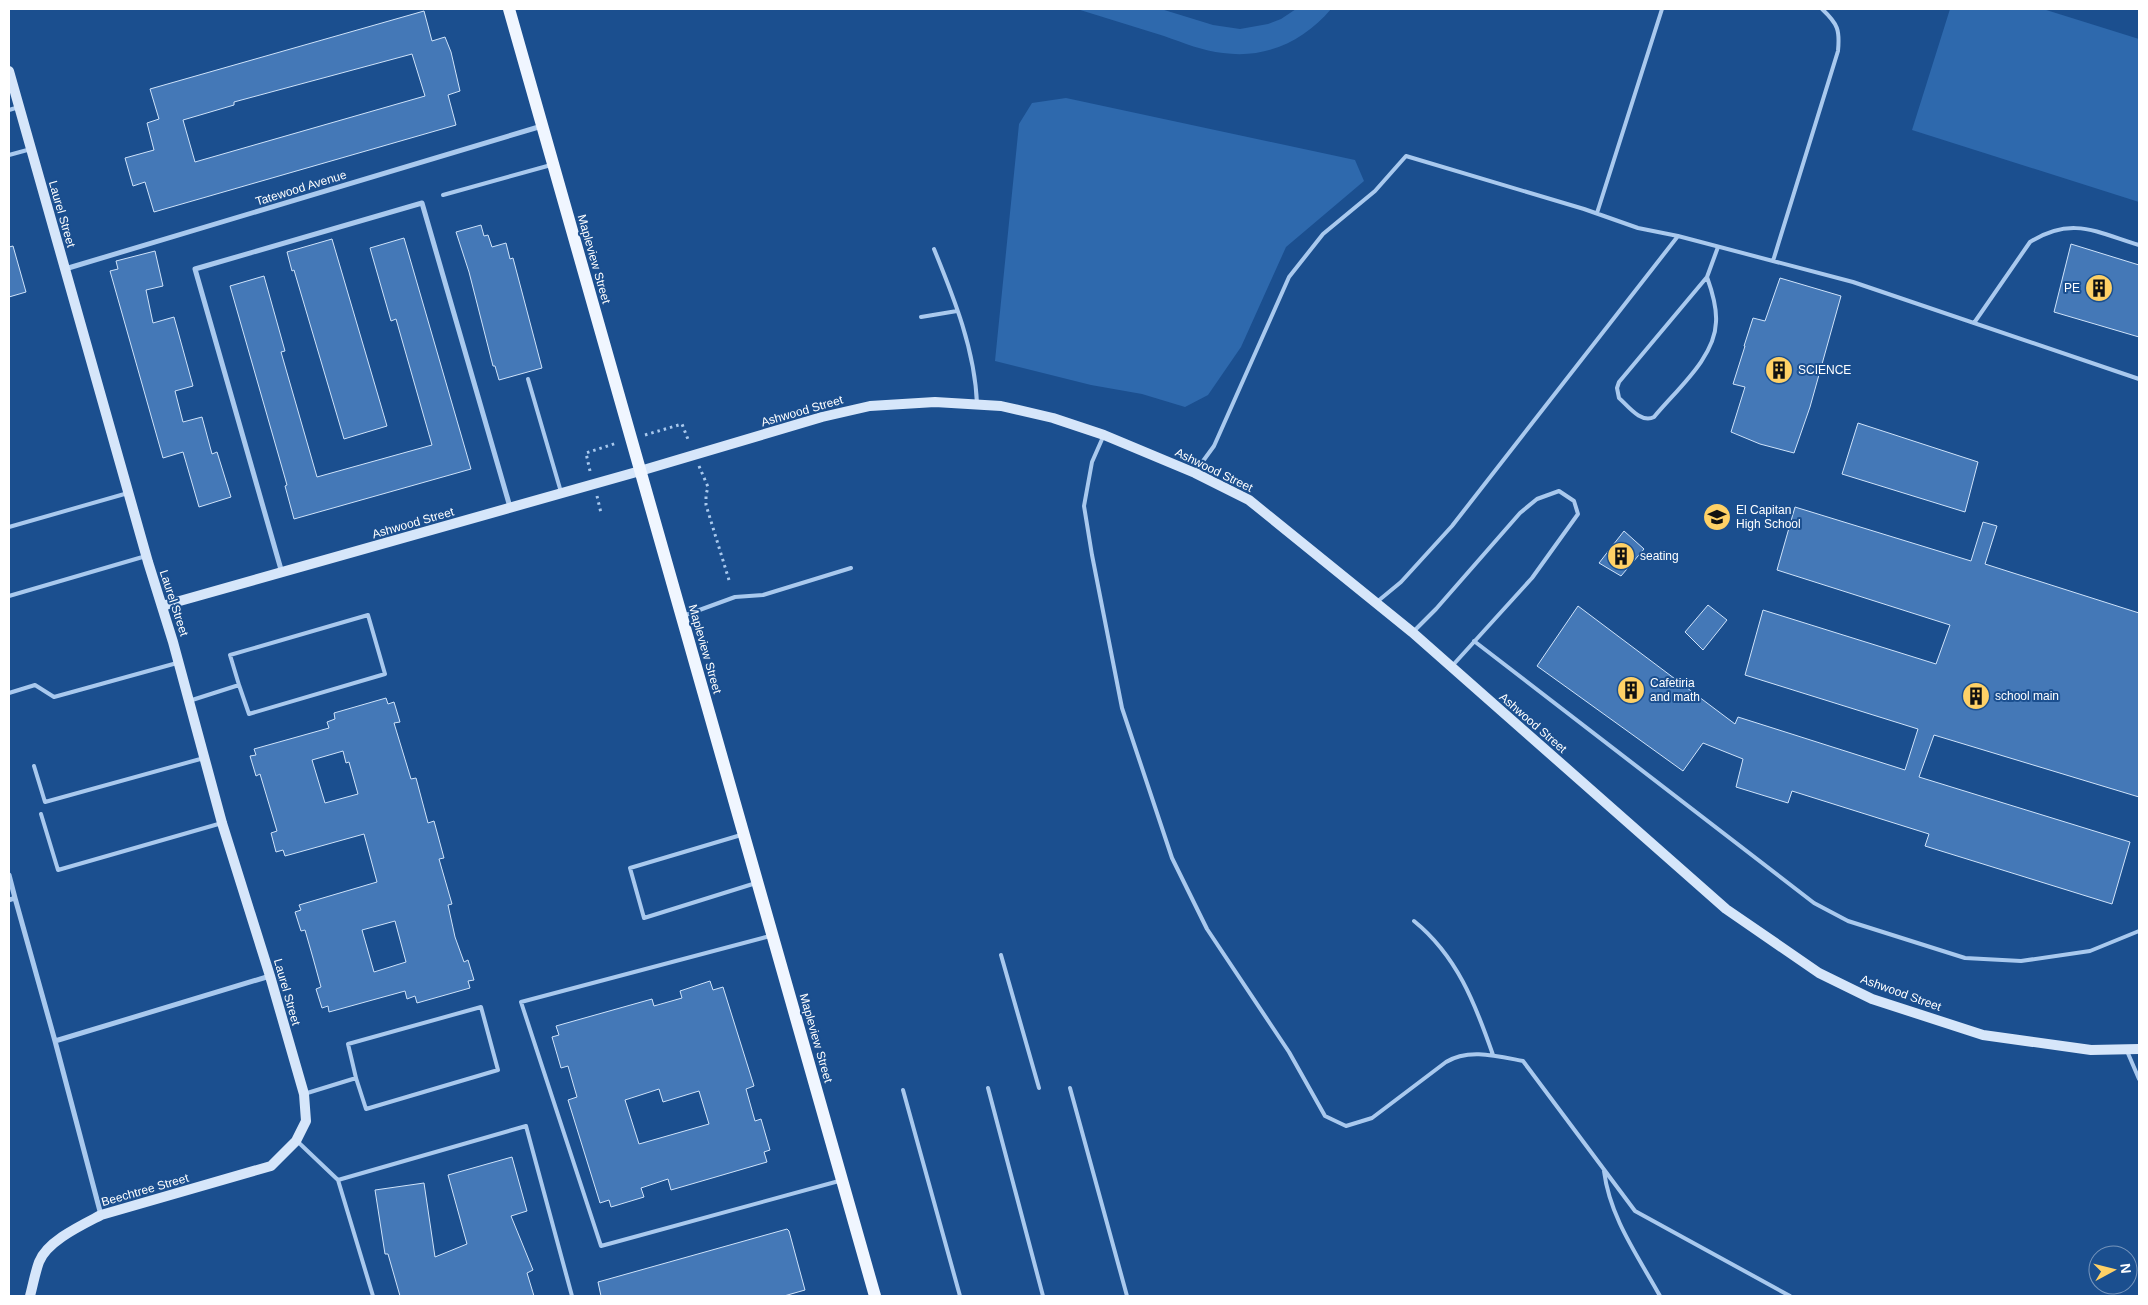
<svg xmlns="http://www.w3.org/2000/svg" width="2148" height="1305" viewBox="0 0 2148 1305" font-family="Helvetica,sans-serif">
<rect width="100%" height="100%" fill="#1b4f8f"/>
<path fill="#2e69ad" d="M 1077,9 L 1161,9 L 1213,25 L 1240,29 L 1268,24 L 1281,19 L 1296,9 L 1331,9 C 1304,41 1266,59 1223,53 C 1203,51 1184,43 1164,36 C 1135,27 1106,18 1077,9 Z
M 1950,9 L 2043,9 L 2139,39 L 2139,202 L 1912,130 Z
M 1066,98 L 1355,160 L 1364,181 L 1286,247 L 1241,347 L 1208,395 L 1185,407 L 1142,394 L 1091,385 L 995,361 L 1019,124 L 1032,103 Z"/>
<path fill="#4478b7" stroke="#cfe3fa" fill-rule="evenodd" d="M 424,11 L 432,41 L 445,37 L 451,52 L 460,91 L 448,95 L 456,125 L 154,212 L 145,182 L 133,186 L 125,158 L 154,150 L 147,123 L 159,119 L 150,89 ZM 412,54 L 425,96 L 195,162 L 183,120 L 234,105 L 234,102 Z
M 481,225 L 484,236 L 488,235 L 492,247 L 506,243 L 510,259 L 513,258 L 542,368 L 499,380 L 495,366 L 493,366 L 469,272 L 456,232 Z
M 404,238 L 471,469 L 294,519 L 285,486 L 287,485 L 230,286 L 264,276 L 285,351 L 281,352 L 317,477 L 432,445 L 396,319 L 391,321 L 370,248 Z
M 332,239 L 387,426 L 344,439 L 294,270 L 292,271 L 287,252 Z
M 2071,244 L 2139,265 L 2139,337 L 2054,312 Z
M 13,246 L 26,292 L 9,297 L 9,247 Z
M 155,251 L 163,286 L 146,290 L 153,323 L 174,317 L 193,386 L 175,391 L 183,422 L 202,417 L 212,454 L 217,452 L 231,497 L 199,507 L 183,452 L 163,458 L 110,271 L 118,269 L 116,261 Z
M 1780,278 L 1841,296 L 1810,407 L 1794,453 L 1760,444 L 1731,432 L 1745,387 L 1733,384 L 1745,346 L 1744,346 L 1753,318 L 1765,321 Z
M 1858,423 L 1978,462 L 1965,512 L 1842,474 Z
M 1795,507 L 1971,561 L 1983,522 L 1997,526 L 1985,564 L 2139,613 L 2139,797 L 1934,735 L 1919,777 L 2130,842 L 2112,904 L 1925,846 L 1929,834 L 1792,791 L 1788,803 L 1736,787 L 1743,759 L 1703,743 L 1683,771 L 1537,666 L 1578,606 L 1735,724 L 1738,717 L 1905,770 L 1918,729 L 1745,675 L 1763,610 L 1936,664 L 1950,625 L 1777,570 Z
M 1624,531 L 1644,549 L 1621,576 L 1599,563 Z
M 1708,605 L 1727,620 L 1703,650 L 1685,632 Z
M 386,698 L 388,704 L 394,702 L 400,722 L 394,723 L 411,779 L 416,778 L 428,823 L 434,821 L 444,858 L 439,859 L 452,904 L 448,905 L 455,937 L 464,962 L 468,960 L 474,980 L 468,981 L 470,988 L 417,1003 L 415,996 L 407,999 L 405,991 L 329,1012 L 328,1006 L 322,1008 L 316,989 L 321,987 L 313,958 L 305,930 L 301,931 L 295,912 L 301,910 L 299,905 L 377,882 L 364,834 L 285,856 L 283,850 L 276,852 L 271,833 L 277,831 L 260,774 L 256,776 L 250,756 L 256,755 L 254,749 L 329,728 L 327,722 L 335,719 L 334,713 ZM 343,751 L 346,763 L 349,762 L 358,794 L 325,803 L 312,760 ZM 395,921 L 406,962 L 374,972 L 362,930 Z
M 710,981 L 713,990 L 723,987 L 754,1086 L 746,1089 L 755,1121 L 761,1119 L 770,1150 L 764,1152 L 767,1162 L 671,1190 L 668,1179 L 641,1188 L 644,1197 L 611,1207 L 609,1200 L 600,1203 L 568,1100 L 577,1097 L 568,1066 L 561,1068 L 552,1037 L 559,1035 L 556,1026 L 652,999 L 654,1006 L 682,998 L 680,991 ZM 659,1089 L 663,1102 L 699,1091 L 709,1124 L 639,1144 L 625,1100 Z
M 512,1157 L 527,1211 L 511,1216 L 533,1270 L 527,1273 L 534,1296 L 400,1296 L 388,1254 L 385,1254 L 375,1190 L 424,1183 L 435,1257 L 467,1244 L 448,1175 Z
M 787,1229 L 789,1231 L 805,1290 L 784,1296 L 601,1296 L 598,1282 Z"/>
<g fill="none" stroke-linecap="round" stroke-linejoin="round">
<path stroke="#a9c9ee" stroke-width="3" stroke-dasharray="2.5 4" stroke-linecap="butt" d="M 645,435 L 682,424 L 689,442
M 699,466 L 708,487 L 706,495 L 706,505 L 729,580
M 590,471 L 586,453 L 617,443
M 597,496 L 601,513"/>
<path stroke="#a9c9ee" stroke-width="4" d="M 9,110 L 19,107
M 9,155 L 31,149
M 443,195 L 551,165
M 1597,213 L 1662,9
M 934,249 C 954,298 975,350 977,404
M 1773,261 L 1838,51 C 1840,30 1838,24 1822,9
M 1707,277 C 1712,291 1717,307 1716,322 C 1715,358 1676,390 1654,417 C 1641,424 1628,406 1619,398 L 1617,388 L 1619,382 L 1707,277 L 1718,247
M 921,317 L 957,311
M 1974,323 L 2030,242 C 2072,216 2096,232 2139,245
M 528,379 L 561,492
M 1103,437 L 1092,462 L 1084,506 L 1092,555 L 1122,708 L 1172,858 L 1207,929 L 1289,1052 L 1325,1116 L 1346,1126 L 1372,1118 L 1446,1062 C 1468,1048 1497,1056 1523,1061 L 1635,1211 L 1790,1296
M 1195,472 L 1214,446 L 1289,277 L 1323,234 L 1375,191 L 1406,156 L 1584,209 L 1638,228 L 1678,236 L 1853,282 L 2139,379
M 9,527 L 128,493
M 9,596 L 146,556
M 1378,601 L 1401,582 L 1452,526 L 1678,236
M 683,616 L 735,597 L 763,595 L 851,568
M 1414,631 L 1436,609 L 1520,513 L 1537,499 L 1559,491 L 1574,501 L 1578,514 L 1532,578 L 1453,665
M 1474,641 L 1814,903 L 1848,921 L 1965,958 L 2021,961 L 2090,951 L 2139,931
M 9,693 L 35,685 L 54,697 L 177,663
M 189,701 L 239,685 L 249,714 L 385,674 L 368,615 L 230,655 L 239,685
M 34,766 L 45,802 L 204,758
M 41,814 L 58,870 L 222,823
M 741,835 L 630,868 L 644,918 L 756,883
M 1414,921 C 1457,956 1475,1003 1493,1055
M 770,936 L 521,1002 L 601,1246 L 839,1181
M 1001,955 L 1039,1088
M 2127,1051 L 2139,1079
M 988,1088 L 1043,1296
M 1070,1088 L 1127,1296
M 903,1090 L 960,1296
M 304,1094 L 356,1078 L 366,1109 L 498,1070 L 481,1007 L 348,1044 L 356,1078
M 297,1141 L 338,1180 L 526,1126 L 572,1296
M 1604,1171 C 1610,1218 1638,1256 1660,1296
M 338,1180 L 373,1296"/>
<path stroke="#a9c9ee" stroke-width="5" d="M 65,269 L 542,126
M 282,573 L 195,269 L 422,203 L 510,507
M 9,875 L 15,898
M 9,900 L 15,898 L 55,1041
M 101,1215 L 55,1041 L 270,976"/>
<path stroke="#d6e6fa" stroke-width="10" d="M 9,71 L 148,562 L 173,642 L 222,823 L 270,976 L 304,1094 L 306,1121 L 296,1141 L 271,1166 L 101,1215 C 82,1225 47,1241 39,1262 C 35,1273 33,1285 30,1296
M 162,606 L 640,471 L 822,417 L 870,406 L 935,402 L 1001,406 L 1053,418 L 1104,435 L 1195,473 L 1249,500 L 1412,632 L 1726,909 L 1819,973 L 1872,999 L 1983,1035 L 2091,1050 L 2139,1049"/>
<path stroke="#f0f6ff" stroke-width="12" d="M 509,9 L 875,1296"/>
</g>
<defs>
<g id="building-disc" transform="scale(1.4375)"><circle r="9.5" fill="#ffd166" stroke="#1b4f8f"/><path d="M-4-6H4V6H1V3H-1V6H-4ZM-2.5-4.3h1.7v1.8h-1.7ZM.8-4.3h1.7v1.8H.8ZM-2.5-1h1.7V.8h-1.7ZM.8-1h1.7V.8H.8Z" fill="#111"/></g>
<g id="school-disc" transform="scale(1.4375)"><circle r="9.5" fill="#ffd166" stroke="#1b4f8f"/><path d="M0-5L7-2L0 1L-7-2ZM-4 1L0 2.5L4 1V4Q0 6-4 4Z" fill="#111"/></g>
</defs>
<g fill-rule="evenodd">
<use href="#building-disc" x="2099" y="288"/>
<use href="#building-disc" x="1779" y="370"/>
<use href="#school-disc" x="1717" y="517"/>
<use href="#building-disc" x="1621" y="556"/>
<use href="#building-disc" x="1631" y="690"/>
<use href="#building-disc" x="1976" y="696"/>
</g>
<g text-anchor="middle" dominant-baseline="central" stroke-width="4" stroke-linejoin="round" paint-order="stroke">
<g font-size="12" fill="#fff" stroke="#1b4f8f">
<text transform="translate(301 188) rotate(-17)">Tatewood Avenue</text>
<text transform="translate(62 214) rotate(74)">Laurel Street</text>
<text transform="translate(594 259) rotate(74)">Mapleview Street</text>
<text transform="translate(802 411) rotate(-16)">Ashwood Street</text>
<text transform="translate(1214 470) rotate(26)">Ashwood Street</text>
<text transform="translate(413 523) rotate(-16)">Ashwood Street</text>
<text transform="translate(174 603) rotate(72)">Laurel Street</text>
<text transform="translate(705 649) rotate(74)">Mapleview Street</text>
<text transform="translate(1533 723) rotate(41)">Ashwood Street</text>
<text transform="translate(287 992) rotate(74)">Laurel Street</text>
<text transform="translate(1901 993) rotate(20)">Ashwood Street</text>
<text transform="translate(816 1038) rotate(74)">Mapleview Street</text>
<text transform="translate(145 1190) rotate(-16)">Beechtree Street</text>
</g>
<g font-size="12" fill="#fff" stroke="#1b4f8f" text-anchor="start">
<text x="2080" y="288" text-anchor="end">PE</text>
<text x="1798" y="370">SCIENCE</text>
<text x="1736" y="510">El Capitan<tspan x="1736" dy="14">High School</tspan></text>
<text x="1640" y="556">seating</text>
<text x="1650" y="683">Cafetiria<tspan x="1650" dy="14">and math</tspan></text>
<text x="1995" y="696">school main</text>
</g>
</g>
<rect width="2148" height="1305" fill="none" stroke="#ffffff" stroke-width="20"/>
<g transform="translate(2113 1270) rotate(83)"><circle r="24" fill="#1b4f8f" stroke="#7695bc"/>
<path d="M0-4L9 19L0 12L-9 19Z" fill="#ffd166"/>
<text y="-8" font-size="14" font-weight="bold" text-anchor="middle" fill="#ffffff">N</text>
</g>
</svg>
